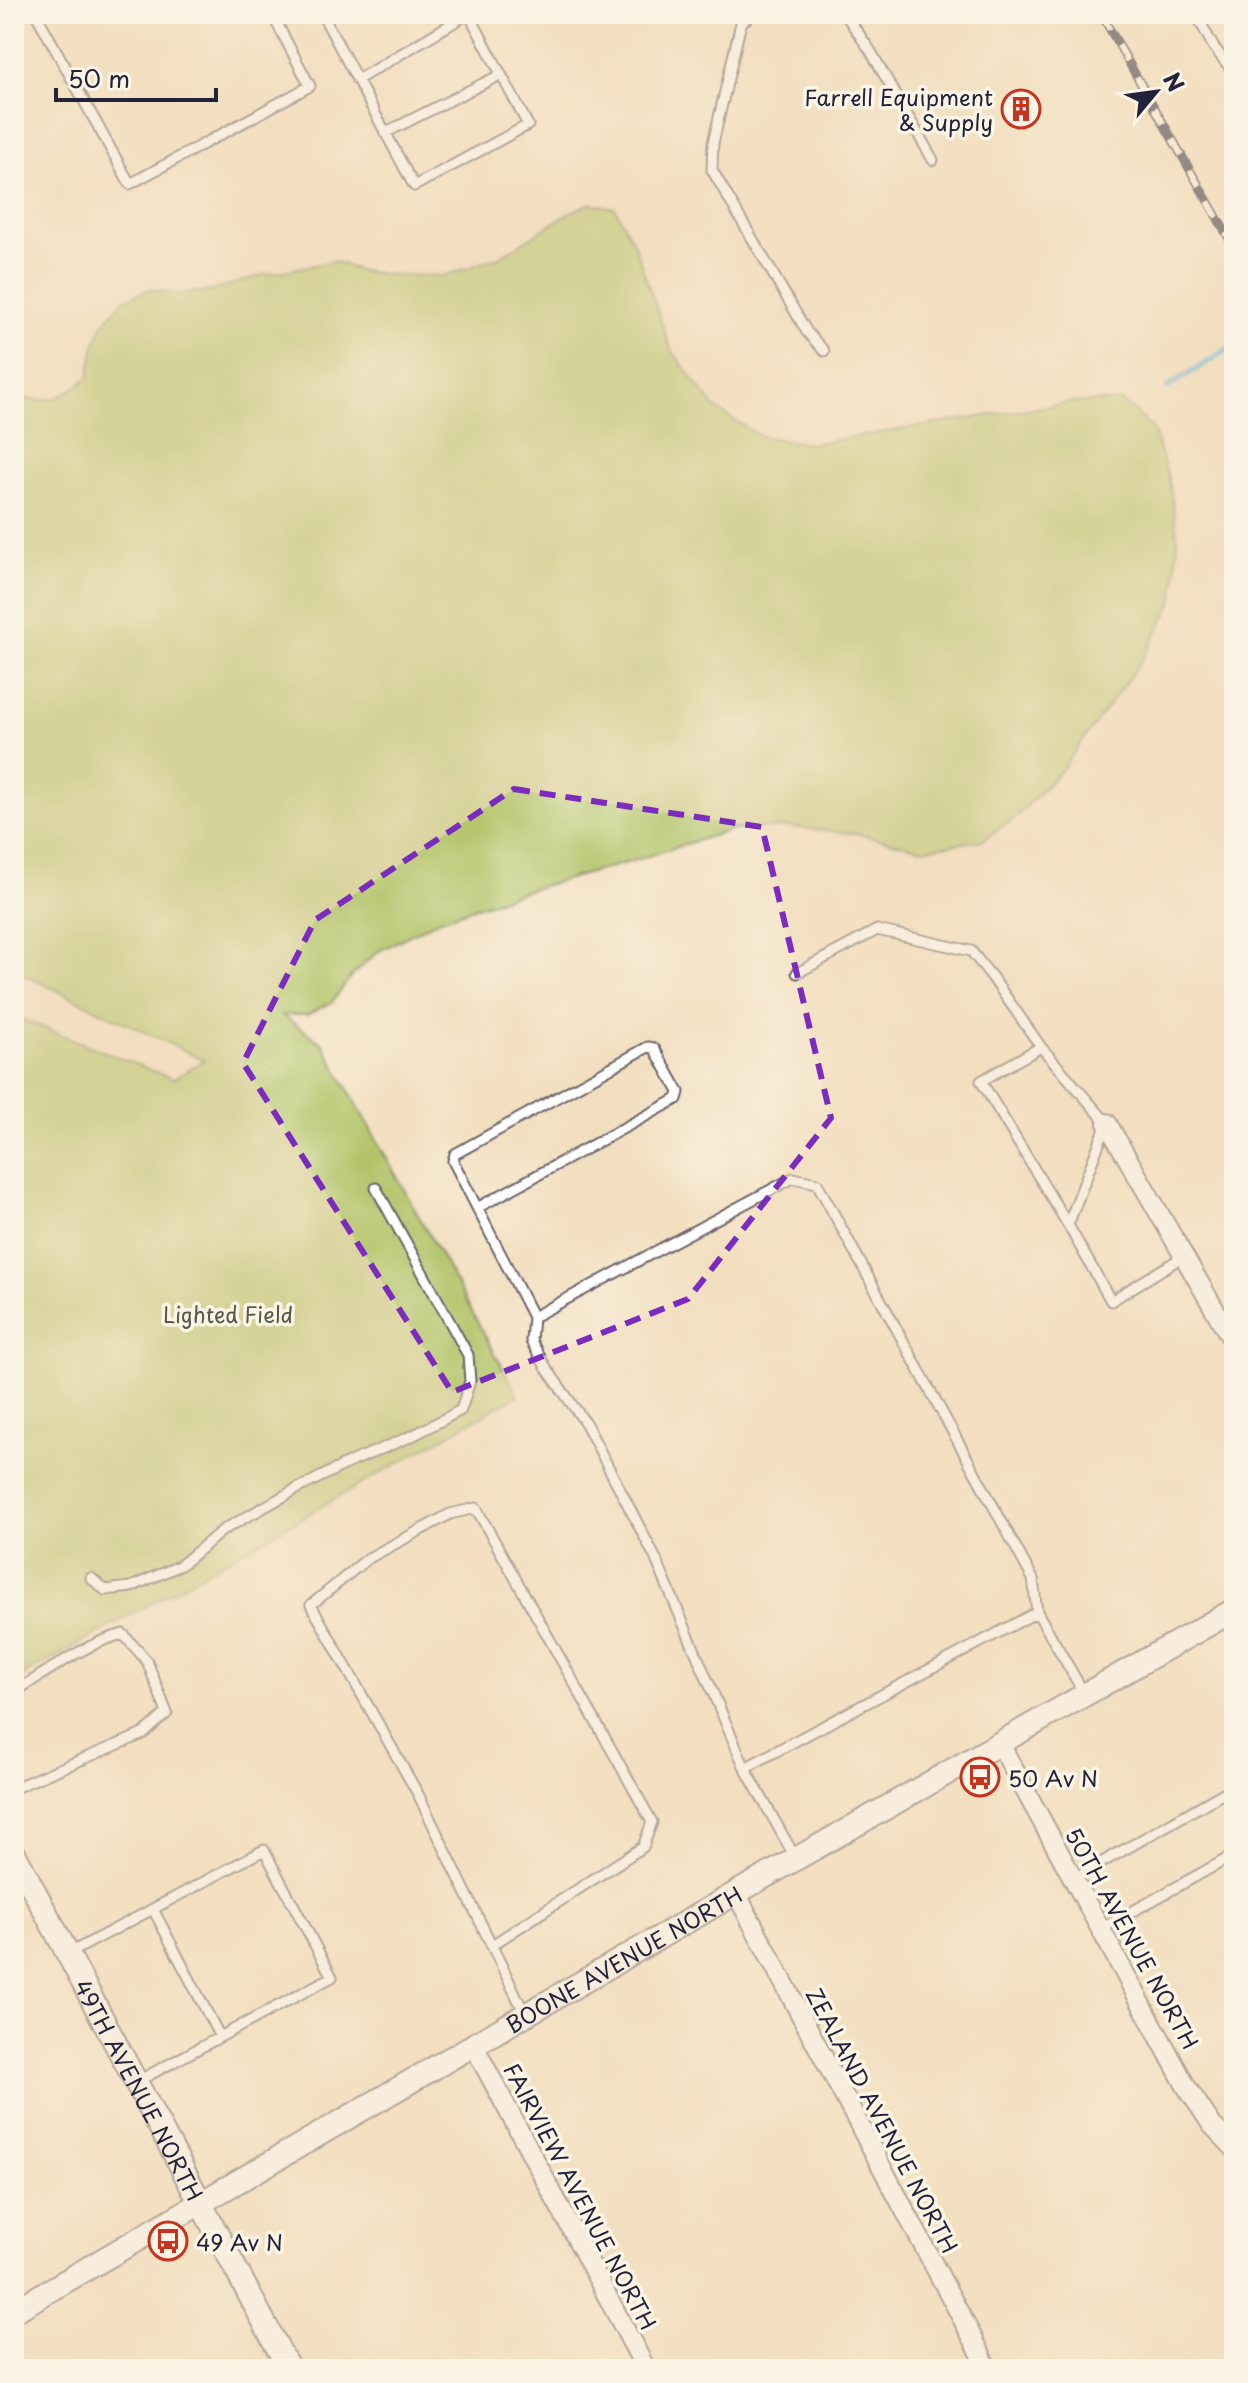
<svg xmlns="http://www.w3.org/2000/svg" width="1248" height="2383" viewBox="0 0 1248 2383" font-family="'Playpen Sans',sans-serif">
<rect width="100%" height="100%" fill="#fcf5e5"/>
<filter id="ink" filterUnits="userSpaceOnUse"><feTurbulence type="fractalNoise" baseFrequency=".0125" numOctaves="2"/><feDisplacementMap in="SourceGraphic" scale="16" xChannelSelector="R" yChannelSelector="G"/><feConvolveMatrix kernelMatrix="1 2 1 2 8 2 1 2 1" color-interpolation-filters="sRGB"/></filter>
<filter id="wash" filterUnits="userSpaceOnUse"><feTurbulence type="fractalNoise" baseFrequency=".006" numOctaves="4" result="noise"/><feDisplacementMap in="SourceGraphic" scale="32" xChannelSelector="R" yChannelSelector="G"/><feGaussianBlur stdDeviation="1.8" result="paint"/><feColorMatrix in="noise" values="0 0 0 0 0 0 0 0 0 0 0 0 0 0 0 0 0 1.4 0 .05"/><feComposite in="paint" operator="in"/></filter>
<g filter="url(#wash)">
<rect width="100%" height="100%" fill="#f2dfc0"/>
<path fill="#b1c367" stroke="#6a7251" stroke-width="2" d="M 590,203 L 615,208 L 633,242 L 671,349 L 715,408 L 760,436 L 810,444 L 1073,402 L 1123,402 L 1152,427 L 1169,479 L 1178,540 L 1174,600 L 1144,657 L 1062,769 L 1015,818 L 983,840 L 923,849 L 858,834 L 789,827 L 730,830 L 626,863 L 521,892 L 438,920 L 377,952 L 349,979 L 332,1002 L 307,1015 L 282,1015 L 323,1044 L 518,1395 L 14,1681 L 14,1016 L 173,1079 L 204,1060 L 14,970 L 14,397 C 49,404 61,399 89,377 L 94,349 L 102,325 L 123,300 L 149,289 L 176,294 L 210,291 L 263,275 L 334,261 L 361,271 L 393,275 L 444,276 L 501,256 L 569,213 Z"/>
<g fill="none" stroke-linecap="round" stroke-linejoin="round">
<path stroke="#67b5e1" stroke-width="6" d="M 1168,387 L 1234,345"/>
</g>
</g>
<g filter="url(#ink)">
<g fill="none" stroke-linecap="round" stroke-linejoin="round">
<g stroke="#6b646a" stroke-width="13">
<path id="service" d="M 36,14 L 130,184 L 310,86 L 272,14
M 322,14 L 414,186 L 528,125 L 469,14
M 752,14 L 741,23 L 713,143 L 712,170 L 807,332 L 824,351
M 845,14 L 870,50 L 933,160
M 1196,14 L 1213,46 L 1234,73
M 357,80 L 468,14
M 385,133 L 500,75
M 797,973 L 877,930 L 971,951 L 992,977 L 1041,1047
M 1041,1047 L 1107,1123 L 1068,1225 L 981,1081 Z
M 477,1208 L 677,1099 L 679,1092 L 654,1048 L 648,1047 L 455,1154 L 453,1161 L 533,1317
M 1068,1225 L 1111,1301 L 1184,1256
M 91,1578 L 105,1590 L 131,1587 L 181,1565 L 223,1530 L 293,1491 L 348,1463 L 414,1435 L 461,1410 L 470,1381 L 468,1355 L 376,1188
M 14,1692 C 49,1671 84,1644 123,1634 L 147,1661 L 167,1713 L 143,1734 L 14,1788
M 745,1768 L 655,1557 L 586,1424 L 547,1369 L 531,1341 L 533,1317 L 793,1178 L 817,1183 L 1033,1579 L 1037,1612
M 795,1857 L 745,1768 L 1037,1612 L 1085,1695
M 1073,1879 L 1234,1787
M 153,1909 L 220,2037
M 1101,1929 L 1234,1855
M 492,1945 L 643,1847 L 652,1822 L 476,1508 L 450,1514 L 367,1559 L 311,1605 L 418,1794 L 526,2016
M 68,1954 L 264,1850 L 332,1977 L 136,2082"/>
</g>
<g stroke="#6b646a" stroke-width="22">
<path id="minor" d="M 1107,1123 L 1234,1343
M 1000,1744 L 1186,2086 L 1212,2125 L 1234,2148
M 736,1893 L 979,2350 L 987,2369
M 474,2046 L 646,2369"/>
</g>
<g stroke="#6b646a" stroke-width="26">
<g id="tertiary">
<path id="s1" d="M 14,1853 L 289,2369"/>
<path id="s2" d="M 14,2311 L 736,1893 L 1234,1610"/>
</g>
</g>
<use href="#service" stroke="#fff" stroke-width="9"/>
<use href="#minor" stroke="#fff" stroke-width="18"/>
<use href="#tertiary" stroke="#fff" stroke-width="22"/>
<g stroke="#22223b" stroke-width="9">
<path id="rail" d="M 1101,14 L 1234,247"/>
</g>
<use href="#rail" stroke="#fcf5e5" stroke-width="6" stroke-dasharray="18" stroke-linecap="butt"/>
</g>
</g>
<path d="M0 0H1248V2383H0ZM 514,789 L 762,827 L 831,1118 L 688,1299 L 452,1392 L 243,1063 L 315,920 Z" fill="#f2dfc0" fill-opacity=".55" fill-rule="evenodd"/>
<path fill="none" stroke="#7b2cbf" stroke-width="6" stroke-dasharray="16 10" stroke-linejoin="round" d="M 514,789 L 762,827 L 831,1118 L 688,1299 L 452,1392 L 243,1063 L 315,920 Z"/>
<defs>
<g id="building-ring" transform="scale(2)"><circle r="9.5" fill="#fcf5e5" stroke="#c8321e" stroke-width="1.5"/><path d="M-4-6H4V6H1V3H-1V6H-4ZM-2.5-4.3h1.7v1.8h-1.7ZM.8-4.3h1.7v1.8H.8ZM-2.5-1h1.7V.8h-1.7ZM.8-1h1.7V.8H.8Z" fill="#c8321e"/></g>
<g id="bus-ring" transform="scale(2)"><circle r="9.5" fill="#fcf5e5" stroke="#c8321e" stroke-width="1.5"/><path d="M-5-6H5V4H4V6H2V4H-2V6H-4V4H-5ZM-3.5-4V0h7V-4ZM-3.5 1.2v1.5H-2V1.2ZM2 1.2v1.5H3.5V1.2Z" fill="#c8321e"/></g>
</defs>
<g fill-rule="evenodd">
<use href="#building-ring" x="1021" y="109"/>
<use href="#bus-ring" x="980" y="1777"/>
<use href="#bus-ring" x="168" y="2241"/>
</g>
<g text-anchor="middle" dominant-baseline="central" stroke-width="7" stroke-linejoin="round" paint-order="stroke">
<g font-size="22" fill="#22223b" stroke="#fcf5e5" text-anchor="start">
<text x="993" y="96" text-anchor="end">Farrell Equipment<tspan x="993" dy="25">&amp; Supply</tspan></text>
<text x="1008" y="1777">50 Av N</text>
<text x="196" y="2241">49 Av N</text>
</g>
<g font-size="22" fill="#545a4a" stroke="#fcf5e5">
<text x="228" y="1313">Lighted Field</text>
</g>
<g font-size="22" fill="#22223b" stroke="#fcf5e5">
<text transform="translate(1133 1938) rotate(61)">50TH AVENUE NORTH</text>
<text stroke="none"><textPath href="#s2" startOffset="704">BOONE AVENUE NORTH</textPath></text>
<text stroke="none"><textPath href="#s1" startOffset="268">49TH AVENUE NORTH</textPath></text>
<text transform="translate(883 2120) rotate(62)">ZEALAND AVENUE NORTH</text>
<text transform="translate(581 2196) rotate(62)">FAIRVIEW AVENUE NORTH</text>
</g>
</g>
<rect width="1248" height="2383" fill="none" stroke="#fcf5e5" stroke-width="48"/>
<g transform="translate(1156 92) rotate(61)" stroke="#fcf5e5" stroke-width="6" paint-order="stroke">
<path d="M0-6L14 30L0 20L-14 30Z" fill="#22223b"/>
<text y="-12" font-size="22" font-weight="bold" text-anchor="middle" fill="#22223b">N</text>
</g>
<path d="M56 88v12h160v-12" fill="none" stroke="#22223b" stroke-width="4"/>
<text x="68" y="88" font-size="24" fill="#22223b" stroke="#fcf5e5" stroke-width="6" paint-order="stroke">50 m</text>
</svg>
